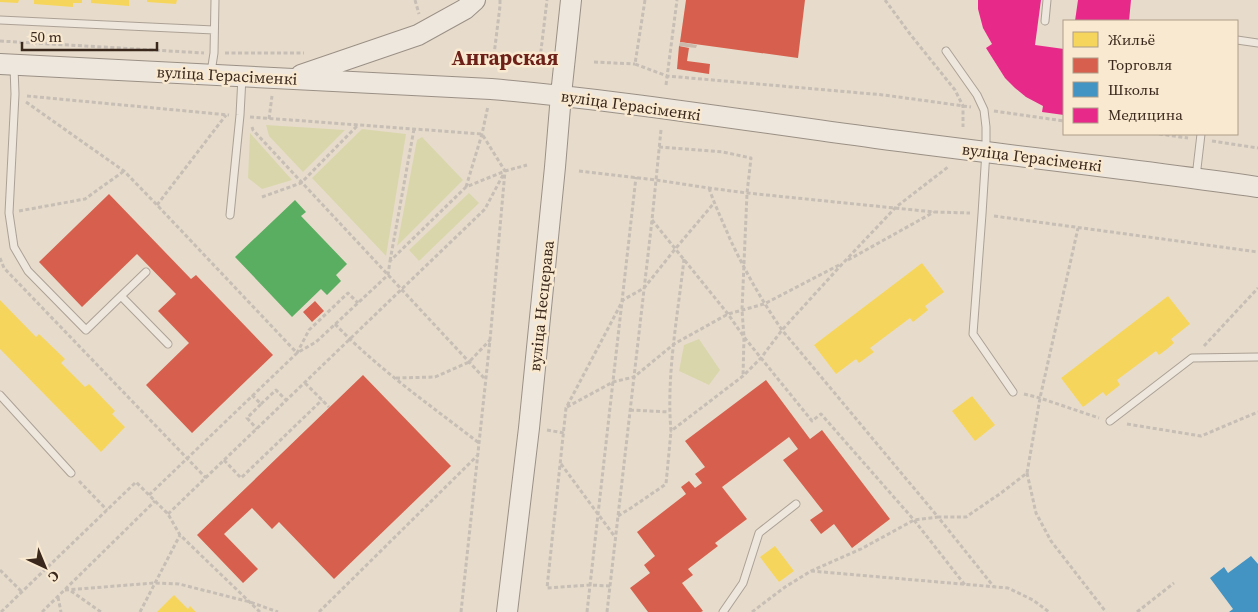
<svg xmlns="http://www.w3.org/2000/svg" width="1258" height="612" viewBox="0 0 1258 612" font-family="'Source Serif 4',serif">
<rect width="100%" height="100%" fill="#e7dccb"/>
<path fill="#dad6ac" d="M 266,125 L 345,130 L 303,172 L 269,136 Z
M 362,129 L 406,134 L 386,256 L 312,178 Z
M 250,133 L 292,180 L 262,189 L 248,178 Z
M 422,137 L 463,180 L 397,246 L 417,140 Z
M 469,193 L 479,203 L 419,261 L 409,250 Z
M 699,339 L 720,370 L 709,385 L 679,371 L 684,345 Z"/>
<path fill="#f6d55c" d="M 0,0 L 19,0 L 18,3 L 0,2 Z
M 34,0 L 82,0 L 82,3 L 73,3 L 73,7 L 34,4 Z
M 91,0 L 129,0 L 129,6 L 91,3 Z
M 147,0 L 177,0 L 176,4 L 147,2 Z
M 922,263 L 944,292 L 925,306 L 928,310 L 913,322 L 910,318 L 870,348 L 874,352 L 859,363 L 856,359 L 836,374 L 814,345 Z
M 1168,296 L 1190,324 L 1171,339 L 1174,343 L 1167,349 L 1159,355 L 1156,351 L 1117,380 L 1120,385 L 1106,396 L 1103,392 L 1083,407 L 1061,378 Z
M 0,300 L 36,337 L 39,334 L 65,359 L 61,363 L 85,387 L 89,384 L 115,411 L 112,414 L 125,427 L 101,452 L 0,349 Z
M 972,396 L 995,425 L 975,441 L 952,411 Z
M 775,546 L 794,571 L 779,582 L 760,557 Z
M 174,595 L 188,609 L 190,606 L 196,612 L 157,612 Z"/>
<path fill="#d6604d" d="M 686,0 L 805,0 L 798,58 L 680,42 Z
M 679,46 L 689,48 L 687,61 L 710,64 L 709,74 L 677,69 Z
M 109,194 L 191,279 L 196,275 L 273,355 L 192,433 L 146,385 L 189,343 L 158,311 L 176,294 L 137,254 L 82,307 L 39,262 Z
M 315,301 L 324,311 L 312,322 L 303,312 Z
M 363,375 L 451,466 L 334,579 L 279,522 L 272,529 L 252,508 L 224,534 L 258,569 L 243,583 L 197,535 Z
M 766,380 L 810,439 L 822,430 L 890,519 L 852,548 L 834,524 L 821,534 L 810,520 L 823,511 L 783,460 L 798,449 L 789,437 L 722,487 L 747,519 L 715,543 L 718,546 L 688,569 L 693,575 L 682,583 L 703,611 L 701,612 L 648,612 L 630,588 L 650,573 L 644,565 L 655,556 L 637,532 L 686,494 L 681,487 L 689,481 L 695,488 L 702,483 L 695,474 L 705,467 L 685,441 Z"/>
<path fill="#4393c3" d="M 1251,556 L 1258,564 L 1258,612 L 1229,612 L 1233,609 L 1210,578 L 1224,567 L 1228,573 Z"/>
<path fill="#e7298a" d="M 978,0 L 1041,0 L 1035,45 L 1064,49 L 1064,115 L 1042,112 L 1043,106 L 1026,97 L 1015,88 L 1005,78 L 986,48 L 992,44 L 983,28 L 978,9 Z
M 1078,0 L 1131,0 L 1129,21 L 1075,21 Z"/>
<path fill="#5aae61" d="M 295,200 L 306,212 L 301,216 L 347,264 L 336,275 L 341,281 L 327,295 L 321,289 L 292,317 L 235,257 Z"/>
<path fill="#cbb9ac" d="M 680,42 L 697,45 L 696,48 L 679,46 Z"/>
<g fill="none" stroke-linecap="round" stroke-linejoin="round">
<g stroke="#aca195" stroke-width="9">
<path id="lane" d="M 0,20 L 214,30
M 1045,21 L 1047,0
M 1237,40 L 1258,43
M 946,51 L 977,95 L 984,110 L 986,127 L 986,151 L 982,214 L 973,334 L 1013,392
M 14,67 L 15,94 L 9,213 L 14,247 L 28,271 L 86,330 L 121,296 L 168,344
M 211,72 L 214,53 L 215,0
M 1196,177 L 1201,134
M 230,215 L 240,115 L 242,77
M 121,296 L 146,272
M 0,395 L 71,473
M 1110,421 L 1192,358 L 1258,357
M 723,612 L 743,583 L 759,533 L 796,504"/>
</g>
<g stroke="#9b9085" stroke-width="22">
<path id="secondary" d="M 0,64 L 491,89 C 620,100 748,121 876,138 C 1004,155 1131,169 1258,187
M 301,75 L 418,35 L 465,9 L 475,0
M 507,612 L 529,428 L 555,167 L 561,95 L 571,0"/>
</g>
<path stroke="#c7beb5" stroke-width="3" stroke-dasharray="4 2.5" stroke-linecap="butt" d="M 415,0 L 419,14
M 500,0 L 500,6 L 493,63 L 540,59 L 547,0
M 645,0 L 635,64 L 667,76 L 884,95 L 971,107
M 885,0 L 910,34 L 955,90 L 963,106 L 963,127
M 0,41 L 204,53
M 225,53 L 304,53
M 594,62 L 635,64
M 666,85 L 677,0
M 27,96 L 229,115
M 26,102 L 124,171 L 157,205 L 297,353 L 309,330 L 348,293 L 358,303
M 994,111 L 1064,121
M 250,117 L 482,134
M 269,119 L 272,96
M 252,127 L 253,130 L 485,379
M 1159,134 L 1188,138
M 1212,141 L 1258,148
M 659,147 L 723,152 L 751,158 L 747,193 L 742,310 L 744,337 L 743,376
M 579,171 L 656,180 L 709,188 L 747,193 L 934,212 L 970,213
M 466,187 L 482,134 L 488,106
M 709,188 C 715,206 723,222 730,239 C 745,271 762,301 782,330 L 938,517 L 966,517 L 1001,493 L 1027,473 L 1040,398 L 1078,228
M 262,197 L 301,183 L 358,125
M 157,205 L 226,115
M 19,211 L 85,199 L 124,171
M 994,216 L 1258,252
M 652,220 L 728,314 L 744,337 L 812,421 L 821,414 L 914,520 L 965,585
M 0,258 L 4,268 L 206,478
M 684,259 C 678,314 666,376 671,431 L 743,376 L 761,358 L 782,330 L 844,262 L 896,207 L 948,167
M 848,260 L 934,212
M 390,261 L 414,129
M 335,324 C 378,369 430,405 479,443
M 1204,346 L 1258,288
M 396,378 L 435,377 L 469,362 L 490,340
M 305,383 L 329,407
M 1024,394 L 1040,398 L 1099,418
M 252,395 L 261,404 L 247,418 L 257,429
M 261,404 L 276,390 L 287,401
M 567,407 L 613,382 L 634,377 L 674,344 L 728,314 L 764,304 L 841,264
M 630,410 L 669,412
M 1127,424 L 1201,436 L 1258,412
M 547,430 L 564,433
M 224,460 L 241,478 L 322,400
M 561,464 L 615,537
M 1027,473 L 1036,513 L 1051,541 L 1106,612
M 79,481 L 107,510
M 149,495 L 297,353 L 316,342 L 388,275 L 390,261 L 466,187 L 505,171 L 527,165
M 168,514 L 485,209 L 504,173
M 618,516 L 631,508 L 666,484 L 671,431
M 0,570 L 22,592
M 811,571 L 1008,588 L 1033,600 L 1049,612
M 610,586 L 590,585 L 547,588 L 566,408 L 623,300 L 644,288 L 676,248 L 714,203
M 65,590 L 154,583 L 179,584 L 250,602 L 278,612
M 71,591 L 101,612
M 58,597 L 61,612
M 1,612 L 136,482 L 168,514 L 180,535 L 260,612
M 42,612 L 155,501
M 140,612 L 180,535
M 319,612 L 478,455
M 461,612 L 490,340 L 505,171 L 482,134
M 587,612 L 636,177
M 607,612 L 652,220 L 661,130
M 752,612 L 785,587 L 811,571 L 861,549 L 914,520 L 938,517 L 994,587
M 1137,612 L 1174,583"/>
<use href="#lane" stroke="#eee7de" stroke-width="7"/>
<use href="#secondary" stroke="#eee7de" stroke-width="20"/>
</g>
<g text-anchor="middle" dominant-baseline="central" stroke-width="5" stroke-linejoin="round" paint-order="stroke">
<g font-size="16" fill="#3b281c" stroke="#f9e9d0">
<text transform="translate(227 75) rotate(3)">вуліца Герасіменкі</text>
<text transform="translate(631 105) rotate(8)">вуліца Герасіменкі</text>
<text transform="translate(1032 157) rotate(7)">вуліца Герасіменкі</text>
<text transform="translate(541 306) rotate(-84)">вуліца Несцерава</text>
</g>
<g font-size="21" font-weight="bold" fill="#6c2017" stroke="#f9e9d0">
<text x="505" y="57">Ангарская</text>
</g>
</g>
<rect x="1063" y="20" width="175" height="115" fill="#f9e9d0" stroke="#ad9c88"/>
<rect x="1073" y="32" width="25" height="15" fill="#f6d55c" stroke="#ad9c88"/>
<text x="1108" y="45" font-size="15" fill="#3b281c">Жильё</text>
<rect x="1073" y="58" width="25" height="15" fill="#d6604d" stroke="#ad9c88"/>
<text x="1108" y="70" font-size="15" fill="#3b281c">Торговля</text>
<rect x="1073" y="82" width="25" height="15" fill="#4393c3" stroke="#ad9c88"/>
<text x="1108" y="95" font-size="15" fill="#3b281c">Школы</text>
<rect x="1073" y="108" width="25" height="15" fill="#e7298a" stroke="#ad9c88"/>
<text x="1108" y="120" font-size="15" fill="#3b281c">Медицина</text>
<g transform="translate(45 567) rotate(136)" stroke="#f9e9d0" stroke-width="4" paint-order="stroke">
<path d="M0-4L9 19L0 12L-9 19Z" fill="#3b281c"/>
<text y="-8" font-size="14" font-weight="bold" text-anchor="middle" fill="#3b281c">С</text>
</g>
<path d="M22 42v8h135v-8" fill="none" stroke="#3b281c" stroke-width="2.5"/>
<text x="30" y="42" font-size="15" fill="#3b281c" stroke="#f9e9d0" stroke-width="4" paint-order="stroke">50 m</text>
</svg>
